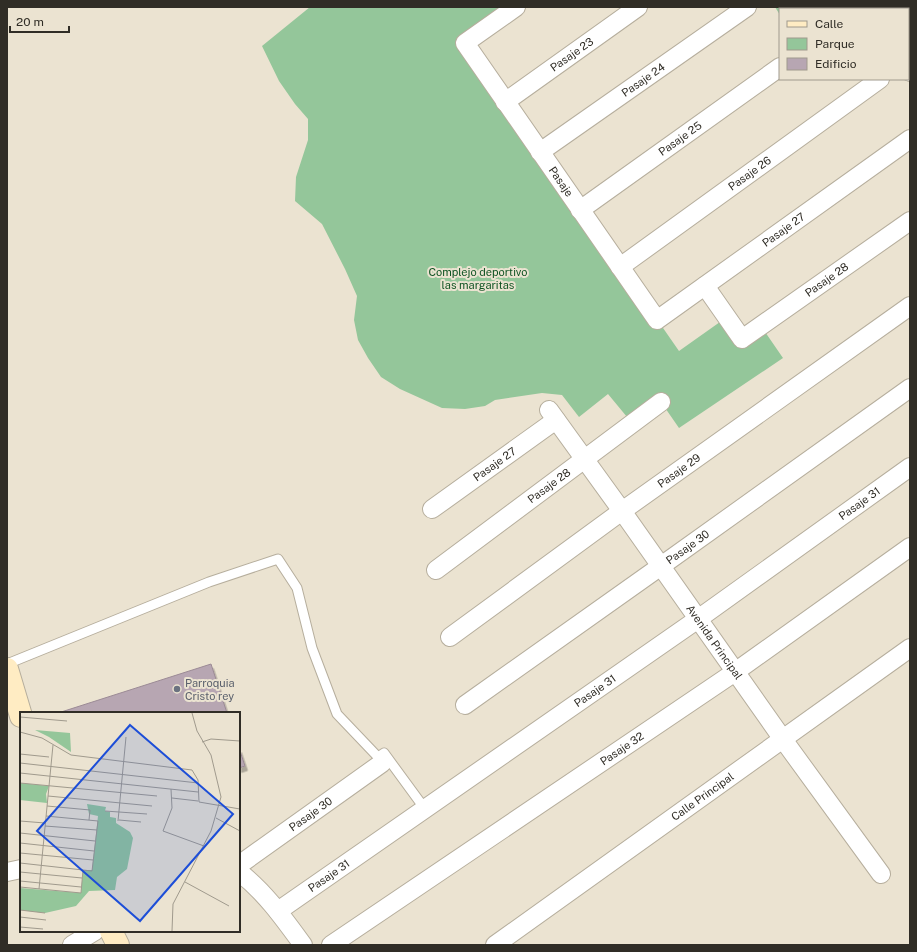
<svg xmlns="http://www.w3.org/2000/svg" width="917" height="952" viewBox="0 0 917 952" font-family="'Public Sans',sans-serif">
<defs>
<filter id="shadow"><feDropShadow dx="2.5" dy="4.5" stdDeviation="0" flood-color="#0004"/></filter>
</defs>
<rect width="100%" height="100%" fill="#ebe3d1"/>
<path fill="#94c69a" d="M 310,7 L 515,7 L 465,43 L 679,351 L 727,317 L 742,339 L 761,326 L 783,358 L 679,428 L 661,402 L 632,423 L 608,394 L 579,417 L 562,395 L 542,393 L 495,400 L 485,406 L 465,409 L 442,408 L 400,389 L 381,377 L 368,358 L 358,340 L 354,320 L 357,296 L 345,269 L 322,224 L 295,201 L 296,177 L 308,140 L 308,119 L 295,104 L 279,81 L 262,46 Z
M 775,7 L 852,7 L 853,9 L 780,9 L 780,15 Z"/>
<path fill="#b7a6b2" stroke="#9b8a95" filter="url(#shadow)" d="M 211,664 L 227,713 L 58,713 Z
M 239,748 L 245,766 L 239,768 Z"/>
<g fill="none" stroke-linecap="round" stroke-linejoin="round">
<g stroke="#b6ae9d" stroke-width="11">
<path id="lane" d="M 7,664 L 209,582 L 278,559 L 297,588 L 312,648 L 337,714 L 378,757 L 384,753 L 425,809"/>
</g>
<g stroke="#b6ae9d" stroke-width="20">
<g id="street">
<path id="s1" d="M 516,7 L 465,43 L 657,320 L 910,139"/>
<path d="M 861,9 L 864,7"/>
<path d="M 908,69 L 910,72"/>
<path id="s2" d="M 505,102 L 638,7"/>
<path id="s3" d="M 540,152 L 747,7"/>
<path id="s4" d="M 580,210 L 780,67"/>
<path id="s5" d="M 620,267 L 880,79"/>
<path id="s6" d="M 705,286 L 742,339 L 910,221"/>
<path id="s7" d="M 549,410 L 622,511 L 782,738 L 881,874"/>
<path id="s8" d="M 432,509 L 556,420"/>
<path id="s9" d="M 436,570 L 661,402"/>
<path id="s10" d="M 450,637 L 622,511 L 910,306"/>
<path id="s11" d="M 465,705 L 661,566 L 910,388"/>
<path id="s12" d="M 239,865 L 382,763"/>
<path d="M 7,872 L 21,869"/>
<path d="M 239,872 C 265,892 284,919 303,945"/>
<path id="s13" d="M 278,911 L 698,619 L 910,467"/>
<path d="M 72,945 L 95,931"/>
<path id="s14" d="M 331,945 L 735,672 L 910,547"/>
<path id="s15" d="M 495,945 L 910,648"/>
</g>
</g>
<g stroke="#b6ae9d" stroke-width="24">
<path id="secondary" d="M 7,669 L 21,716
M 111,931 L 118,945"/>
</g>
<use href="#lane" stroke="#fff" stroke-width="9"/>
<use href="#street" stroke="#fff" stroke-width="18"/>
<use href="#secondary" stroke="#ffecc3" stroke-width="22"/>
</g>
<circle fill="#6b7280" stroke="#ebe3d1" stroke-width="1.5" cx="177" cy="689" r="4"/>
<g text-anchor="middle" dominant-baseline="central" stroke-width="4" stroke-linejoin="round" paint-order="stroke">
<g font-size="11" fill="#302d26" stroke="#ebe3d1">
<text stroke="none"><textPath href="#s2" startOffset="82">Pasaje 23</textPath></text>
<text stroke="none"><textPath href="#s3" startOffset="126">Pasaje 24</textPath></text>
<text stroke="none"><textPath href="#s4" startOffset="123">Pasaje 25</textPath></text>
<text stroke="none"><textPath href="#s5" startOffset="160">Pasaje 26</textPath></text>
<text stroke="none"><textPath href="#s1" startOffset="231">Pasaje</textPath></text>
<text stroke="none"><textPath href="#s1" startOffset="555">Pasaje 27</textPath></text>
<text stroke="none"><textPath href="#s6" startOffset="168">Pasaje 28</textPath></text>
<text stroke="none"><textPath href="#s8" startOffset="77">Pasaje 27</textPath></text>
<text stroke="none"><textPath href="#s10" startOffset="283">Pasaje 29</textPath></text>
<text stroke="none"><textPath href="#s9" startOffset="141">Pasaje 28</textPath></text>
<text stroke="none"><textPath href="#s13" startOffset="710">Pasaje 31</textPath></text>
<text stroke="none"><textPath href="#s11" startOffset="273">Pasaje 30</textPath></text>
<text stroke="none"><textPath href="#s7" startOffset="285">Avenida Principal</textPath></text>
<text stroke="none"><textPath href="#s13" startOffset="386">Pasaje 31</textPath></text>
<text stroke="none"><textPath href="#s14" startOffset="351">Pasaje 32</textPath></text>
<text stroke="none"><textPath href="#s15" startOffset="255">Calle Principal</textPath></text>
<text stroke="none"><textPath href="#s12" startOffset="88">Pasaje 30</textPath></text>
<text stroke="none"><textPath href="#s13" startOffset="62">Pasaje 31</textPath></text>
</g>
<g font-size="11" fill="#0e5322" stroke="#ebe3d1">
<text x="478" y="272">Complejo deportivo<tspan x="478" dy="13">las margaritas</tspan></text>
</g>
<g font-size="11" fill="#5b616d" stroke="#ebe3d1" text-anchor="start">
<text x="185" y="683">Parroquia<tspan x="185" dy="13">Cristo rey</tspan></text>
</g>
</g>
<g transform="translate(20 712)">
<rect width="220" height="220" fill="#ebe3d1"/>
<path d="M 15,18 L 50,21 L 51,40 L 29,25 ZM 0,71 L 29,74 L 26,82 L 27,91 L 0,88 ZM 67,92 L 86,95 L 85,99 L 90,100 L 90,105 L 96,106 L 96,111 L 110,120 L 113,126 L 107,157 L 97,165 L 95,178 L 69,179 L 56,194 L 25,201 L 0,198 L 0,176 L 61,181 L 63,158 L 72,158 L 78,104 L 69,102 Z" fill="#94c69a"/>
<path fill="none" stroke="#a09a8d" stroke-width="1" d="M 0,5 L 47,9M 0,20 L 22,26 L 51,43 L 172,58 L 178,68 L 179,90 L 220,97M 182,30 L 191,27 L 220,29M 0,42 L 29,45M 0,51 L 178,71M 0,61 L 178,80M 0,71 L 137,84M 151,77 L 152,96 L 143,119 L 184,134M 28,84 L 132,94M 152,86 L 178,89M 27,94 L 70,98 L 69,108M 85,99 L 127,102M 196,106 L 220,119M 99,108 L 121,110M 0,109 L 25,111M 98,109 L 106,25M 25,114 L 77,118M 0,121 L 75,129M 0,131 L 74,139M 0,141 L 73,148M 0,151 L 72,159 L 78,109 L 26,104M 0,160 L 62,166M 0,169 L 61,175M 165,170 L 209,194M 0,175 L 61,181 L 63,158M 19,177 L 33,33M 0,198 L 25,201M 0,205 L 26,208M 0,215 L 23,217M 152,219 L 153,192 L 191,119 L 201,85 L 191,43 L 177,19 L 172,1"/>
<path fill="#1d4ed8" fill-opacity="0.15" stroke="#1d4ed8" stroke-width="2" d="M 110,13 L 213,102 L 120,209 L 17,119 Z"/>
<rect width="220" height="220" fill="none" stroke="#302d26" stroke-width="2"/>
</g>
<rect width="917" height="952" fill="none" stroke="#302d26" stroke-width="16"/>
<rect x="779" y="8" width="130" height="72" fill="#ebe3d1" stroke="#a09a8d"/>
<rect x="787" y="21" width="20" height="6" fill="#ffecc3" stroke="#a09a8d"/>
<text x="815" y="28" font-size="12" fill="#302d26">Calle</text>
<rect x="787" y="38" width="20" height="12" fill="#94c69a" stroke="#a09a8d"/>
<text x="815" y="48" font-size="12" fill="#302d26">Parque</text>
<rect x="787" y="58" width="20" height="12" fill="#b7a6b2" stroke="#a09a8d"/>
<text x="815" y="68" font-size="12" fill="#302d26">Edificio</text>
<path d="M10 26v6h59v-6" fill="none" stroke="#302d26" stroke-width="2"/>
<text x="16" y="26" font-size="12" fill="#302d26" stroke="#ebe3d1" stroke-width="3" paint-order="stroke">20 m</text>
</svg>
